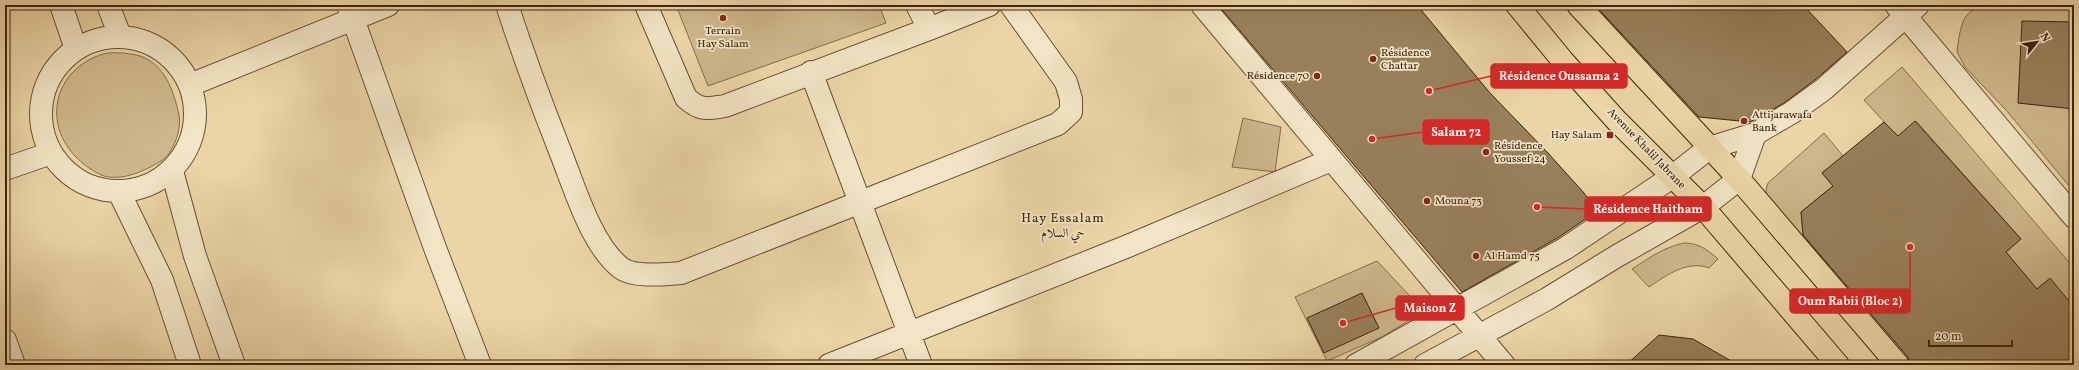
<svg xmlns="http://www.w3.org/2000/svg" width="2079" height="370" viewBox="0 0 2079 370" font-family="Vollkorn,Amiri,serif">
<rect width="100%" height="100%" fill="#ebd5a6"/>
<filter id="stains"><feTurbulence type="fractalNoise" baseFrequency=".005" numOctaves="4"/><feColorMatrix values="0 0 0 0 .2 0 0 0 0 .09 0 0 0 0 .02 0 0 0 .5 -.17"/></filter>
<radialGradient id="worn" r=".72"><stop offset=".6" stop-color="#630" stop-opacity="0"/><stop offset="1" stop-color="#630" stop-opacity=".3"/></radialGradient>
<path fill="#ceb78b" stroke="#866e4a" d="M 676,5 L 879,5 L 886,23 L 708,86 Z
M 2011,5 L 2074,5 L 2074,192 L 2006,110 L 1965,67 L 1957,52 C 1962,9 1968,3 2011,9 Z
M 124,53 C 131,54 139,55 145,58 C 167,69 174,93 179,115 C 182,130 173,153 161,161 C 145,171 123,181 104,176 C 95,173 84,165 78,159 C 41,124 54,69 103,54 C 109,52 117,53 124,53 Z
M 1902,67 L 2074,268 L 2074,307 L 2050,279 L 2037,289 L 2006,252 L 2021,239 L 1916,121 L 1898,137 L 1864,100 Z
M 1243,118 L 1281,127 L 1275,172 L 1232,167 Z
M 1824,133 L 1843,156 L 1822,173 L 1833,186 L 1801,212 L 1804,242 L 1767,198 L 1766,190 L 1768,183 Z
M 1684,243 C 1698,243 1707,249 1718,259 L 1709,268 C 1687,260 1667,275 1649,287 L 1632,269 C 1649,258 1664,247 1684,243 Z
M 1377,261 L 1424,311 L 1382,337 L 1327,361 L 1295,297 Z"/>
<path fill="#98805b" stroke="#3f240a" d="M 1218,5 L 1417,5 L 1490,93 L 1548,153 L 1584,193 L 1591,203 L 1590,216 L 1559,237 L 1462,292 Z
M 1595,5 L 1803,5 L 1847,52 L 1816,79 L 1784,103 L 1750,122 L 1699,117 Z
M 2022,21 L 2074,22 L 2074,109 L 2018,103 Z
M 1915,121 L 2021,239 L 2006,252 L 2037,289 L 2050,278 L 2074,307 L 2074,365 L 1911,365 L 1908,357 L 1803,235 L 1801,212 L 1833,186 L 1822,173 L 1884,122 L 1898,136 Z
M 1362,293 L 1379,328 L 1324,353 L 1307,318 Z
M 1659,335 L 1693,339 L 1738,365 L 1626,365 Z"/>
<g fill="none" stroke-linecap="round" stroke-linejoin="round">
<g stroke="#6a5031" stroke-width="24">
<path id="minor" d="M 61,5 L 76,49
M 108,5 L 120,36
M 348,5 L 435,248 L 480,365
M 507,5 C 523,54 541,103 560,151 C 574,186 591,245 621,268 C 634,278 666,274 681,273 L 1058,124 L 1071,112 L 1071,99 L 1066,82 L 1011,5
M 646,5 L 686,98 C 701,111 706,109 725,106 L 929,29 L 917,5
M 1202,5 L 1504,365
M 1896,5 L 2074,217
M 929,29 L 989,5
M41 114a77 77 0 1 1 154 0a77 77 0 1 1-154 0Z
M 811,72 L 921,365
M 190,85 L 388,5
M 5,169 L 51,153
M 172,171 L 195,256 L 234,365
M 119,192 L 162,280 L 190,365
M 5,340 L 14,365
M 829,365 L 1128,246 L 1331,160
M 1356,365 L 1566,248 L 1672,177 L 1709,148 L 1755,134 L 1791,113 L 1824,89 L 1918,5
M 1425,365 L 1547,299 L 1617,256 L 1703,207 L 1739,179 L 1755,134"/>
</g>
<g stroke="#3f240a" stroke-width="24">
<path id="major" d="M 1517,5 L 1563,61 L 1616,120 L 1703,207 L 1838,365
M 1578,5 L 1739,179 L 1898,365"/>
</g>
<use href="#minor" stroke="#f2e4c5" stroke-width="22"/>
<use href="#major" stroke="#ebd5a6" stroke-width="22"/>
</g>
<g fill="#8f2418" stroke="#f2e4c5" stroke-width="1.5">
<circle cx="723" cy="18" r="4"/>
<circle cx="1373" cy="59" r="4"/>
<circle cx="1317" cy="76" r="4"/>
<circle cx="1744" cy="121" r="4"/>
<rect x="1606" y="131" width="8" height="8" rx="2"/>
<circle cx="1486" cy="152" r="4"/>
<circle cx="1427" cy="201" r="4"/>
<circle cx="1476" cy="256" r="4"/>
</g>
<g text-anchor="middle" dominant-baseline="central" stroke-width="3.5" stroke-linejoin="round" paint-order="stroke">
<g font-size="11" fill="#3f240a" stroke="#f2e4c5" text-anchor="start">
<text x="723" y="31" text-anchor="middle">Terrain<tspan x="723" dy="13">Hay Salam</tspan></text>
<text x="1381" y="53">Résidence<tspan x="1381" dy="13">Chattar</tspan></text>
<text x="1309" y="76" text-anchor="end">Résidence 70</text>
<text x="1752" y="115">Attijarawafa<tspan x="1752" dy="13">Bank</tspan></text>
<text x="1602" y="135" text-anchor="end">Hay Salam</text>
<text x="1494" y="146">Résidence<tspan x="1494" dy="13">Youssef 24</tspan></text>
<text x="1435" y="201">Mouna 73</text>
<text x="1484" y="256">Al Hamd 75</text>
</g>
<g font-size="11" fill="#3f240a" stroke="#f2e4c5">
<text transform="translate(1646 149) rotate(46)">Avenue Khalil Jabrane</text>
</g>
<g font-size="13" letter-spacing="1" fill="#3f240a" stroke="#f2e4c5">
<text x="1063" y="219">Hay Essalam<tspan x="1063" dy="15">حي السلام</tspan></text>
</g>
</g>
<path fill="none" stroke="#d62828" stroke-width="1.5" d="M1429 91L1491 76M1372 139L1423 132M1537 207L1585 209M1910 247L1910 301M1343 323L1396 308"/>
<g fill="#d62828" stroke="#f2e4c5" stroke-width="1.5">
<circle cx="1429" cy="91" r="4"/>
<circle cx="1372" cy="139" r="4"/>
<circle cx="1537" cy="207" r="4"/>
<circle cx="1910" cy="247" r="4"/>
<circle cx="1343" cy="323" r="4"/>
</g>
<g fill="#d62828" stroke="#d62828" stroke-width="1.5">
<rect x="1491" y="64" width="136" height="24" rx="4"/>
<rect x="1423" y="120" width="66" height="24" rx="4"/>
<rect x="1585" y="197" width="126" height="24" rx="4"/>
<rect x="1790" y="289" width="120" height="24" rx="4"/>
<rect x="1396" y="296" width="68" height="24" rx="4"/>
</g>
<g font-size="12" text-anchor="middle" font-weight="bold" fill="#fff">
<text x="1559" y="80">Résidence Oussama 2</text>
<text x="1456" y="136">Salam 72</text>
<text x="1648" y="213">Résidence Haitham</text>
<text x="1850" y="305">Oum Rabii (Bloc 2)</text>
<text x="1430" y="312">Maison Z</text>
</g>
<rect width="2079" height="370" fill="none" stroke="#ebd5a6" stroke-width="20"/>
<rect x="6" y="6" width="2067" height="358" fill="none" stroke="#3f240a" stroke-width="2"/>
<rect x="10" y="10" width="2059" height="350" fill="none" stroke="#3f240a"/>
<g transform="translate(2037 42) rotate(60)" stroke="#f2e4c5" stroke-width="3" paint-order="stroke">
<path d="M0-3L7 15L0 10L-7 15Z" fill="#3f240a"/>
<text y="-6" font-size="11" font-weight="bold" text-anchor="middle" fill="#3f240a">N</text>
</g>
<path d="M1929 340v6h83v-6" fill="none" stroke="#3f240a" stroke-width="2"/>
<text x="1935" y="340" font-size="12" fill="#3f240a" stroke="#f2e4c5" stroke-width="3" paint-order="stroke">20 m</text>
<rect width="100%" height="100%" filter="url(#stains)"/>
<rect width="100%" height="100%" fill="url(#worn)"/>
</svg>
